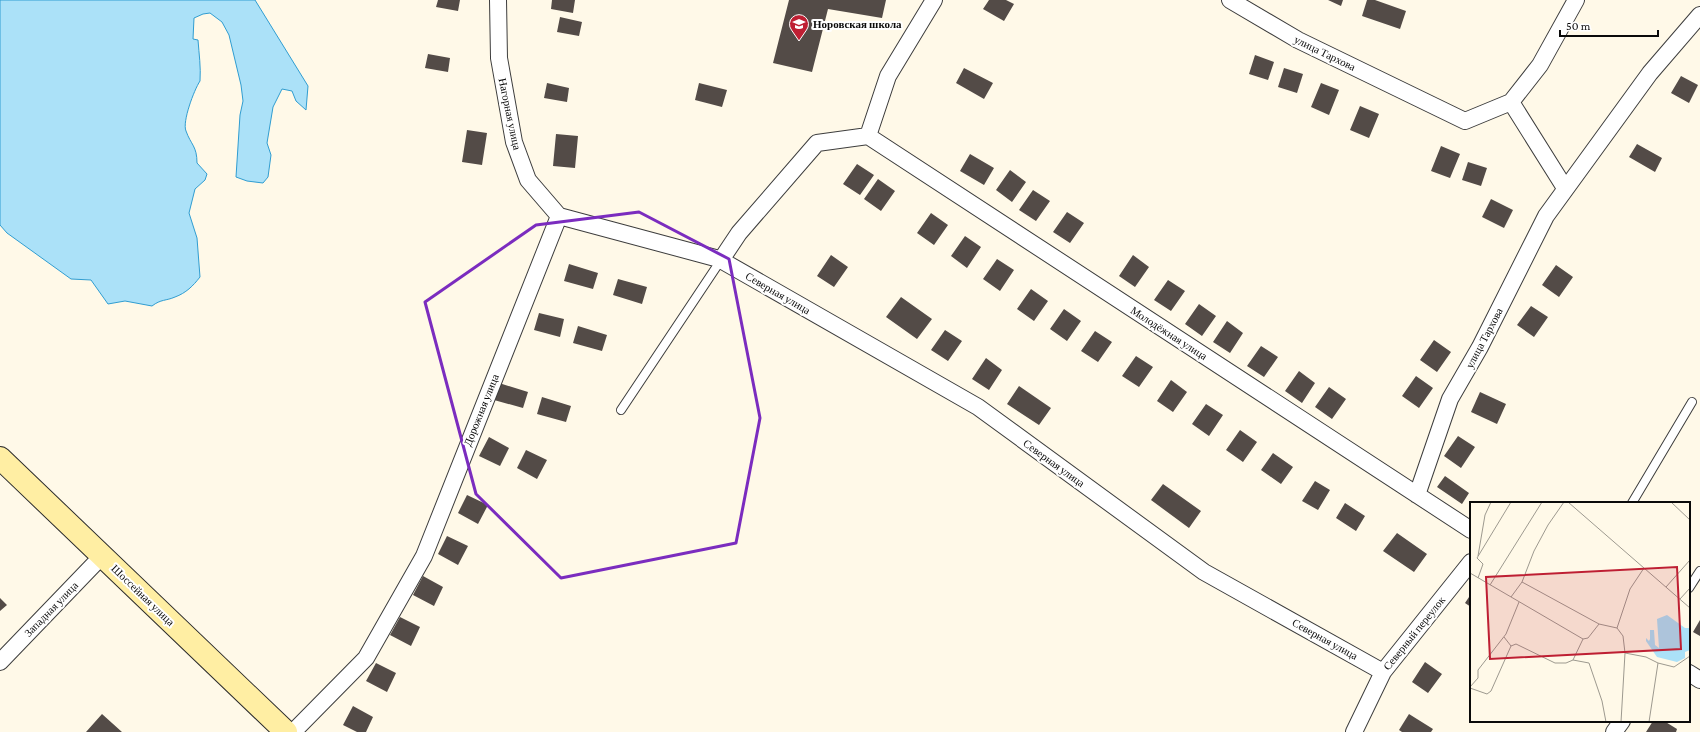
<svg xmlns="http://www.w3.org/2000/svg" width="1700" height="732" viewBox="0 0 1700 732" font-family="'Crimson Pro',serif">
<rect width="100%" height="100%" fill="#fff9e8"/>
<path fill="#abe1f8" stroke="#309dd1" d="M 0,0 L 255,0 L 308,86 L 306,110 L 296,101 L 292,91 L 282,89 L 273,107 L 267,143 L 271,155 L 268,177 L 263,183 L 247,181 L 236,177 L 240,115 L 243,101 L 241,85 L 229,35 L 222,22 L 210,13 L 203,14 L 194,18 L 193,39 L 198,40 C 199,54 201,67 200,81 C 194,90 182,122 186,131 C 191,145 197,146 197,163 L 207,174 L 205,180 L 195,189 L 189,213 L 197,238 L 200,277 C 193,286 186,293 175,297 C 166,301 161,299 152,306 L 125,301 L 108,304 L 91,280 L 71,279 L 7,233 L 0,225 Z"/>
<path fill="#534b47" d="M 438,0 L 460,0 L 458,11 L 436,7 Z
M 552,0 L 575,0 L 573,13 L 551,9 Z
M 789,0 L 886,0 L 882,18 L 828,9 L 812,72 L 773,63 Z
M 989,0 L 1006,0 L 1014,4 L 1004,21 L 983,9 Z
M 1328,0 L 1343,0 L 1341,6 Z
M 1367,0 L 1375,0 L 1406,11 L 1400,29 L 1362,16 Z
M 560,17 L 582,22 L 579,36 L 557,32 Z
M 428,54 L 450,58 L 448,72 L 425,68 Z
M 1255,55 L 1274,62 L 1268,80 L 1249,74 Z
M 964,68 L 993,83 L 984,99 L 956,83 Z
M 1284,68 L 1303,74 L 1297,93 L 1278,87 Z
M 1681,76 L 1698,85 L 1689,103 L 1671,93 Z
M 547,83 L 569,88 L 567,102 L 544,98 Z
M 699,83 L 727,90 L 722,107 L 695,100 Z
M 1321,83 L 1339,90 L 1329,115 L 1311,107 Z
M 1360,106 L 1379,114 L 1369,138 L 1350,130 Z
M 467,130 L 487,133 L 482,165 L 462,162 Z
M 556,134 L 578,136 L 575,168 L 553,166 Z
M 1637,144 L 1662,158 L 1655,172 L 1629,157 Z
M 1441,146 L 1460,154 L 1450,178 L 1431,171 Z
M 970,154 L 994,168 L 984,185 L 960,171 Z
M 1468,162 L 1487,168 L 1481,186 L 1462,180 Z
M 857,164 L 874,175 L 860,195 L 843,184 Z
M 1010,170 L 1026,182 L 1012,202 L 996,190 Z
M 878,179 L 895,191 L 881,211 L 864,199 Z
M 1033,190 L 1050,201 L 1036,221 L 1019,210 Z
M 1491,199 L 1513,210 L 1504,228 L 1482,217 Z
M 1067,212 L 1084,223 L 1070,243 L 1053,232 Z
M 931,213 L 948,225 L 934,245 L 917,233 Z
M 965,236 L 981,247 L 967,268 L 951,256 Z
M 831,255 L 848,267 L 834,287 L 817,276 Z
M 1133,255 L 1149,267 L 1135,287 L 1119,276 Z
M 997,259 L 1014,270 L 1000,291 L 983,279 Z
M 569,264 L 598,273 L 593,289 L 564,281 Z
M 1556,265 L 1573,277 L 1559,297 L 1542,285 Z
M 618,279 L 647,287 L 642,304 L 613,295 Z
M 1168,280 L 1185,291 L 1171,311 L 1154,300 Z
M 1031,289 L 1048,301 L 1034,321 L 1017,309 Z
M 901,297 L 932,319 L 917,339 L 886,317 Z
M 1199,304 L 1216,316 L 1202,336 L 1185,324 Z
M 1531,306 L 1548,317 L 1534,337 L 1517,325 Z
M 1064,309 L 1081,321 L 1067,341 L 1050,329 Z
M 539,313 L 564,319 L 560,337 L 534,330 Z
M 1227,321 L 1243,333 L 1230,353 L 1213,342 Z
M 578,326 L 607,335 L 602,351 L 573,343 Z
M 945,330 L 962,341 L 948,361 L 931,350 Z
M 1095,331 L 1112,342 L 1098,362 L 1081,351 Z
M 1434,340 L 1451,352 L 1437,372 L 1420,360 Z
M 1261,346 L 1278,357 L 1264,377 L 1247,366 Z
M 1136,356 L 1153,367 L 1139,387 L 1122,376 Z
M 986,358 L 1002,370 L 989,390 L 972,379 Z
M 1299,371 L 1315,383 L 1302,403 L 1285,391 Z
M 1416,376 L 1433,388 L 1419,408 L 1402,396 Z
M 1171,380 L 1187,392 L 1173,412 L 1157,401 Z
M 499,383 L 528,392 L 523,408 L 494,400 Z
M 1019,386 L 1051,408 L 1039,425 L 1007,404 Z
M 1329,387 L 1346,399 L 1332,419 L 1315,407 Z
M 1480,392 L 1506,404 L 1497,424 L 1471,412 Z
M 542,397 L 571,406 L 566,422 L 537,414 Z
M 1206,404 L 1223,415 L 1209,436 L 1192,424 Z
M 1240,430 L 1257,442 L 1243,462 L 1226,450 Z
M 1458,436 L 1475,447 L 1461,468 L 1444,456 Z
M 489,437 L 509,448 L 500,466 L 479,456 Z
M 526,450 L 547,460 L 537,479 L 517,468 Z
M 1273,453 L 1293,467 L 1281,484 L 1261,470 Z
M 1445,476 L 1469,493 L 1462,504 L 1437,487 Z
M 1315,481 L 1330,490 L 1318,510 L 1302,501 Z
M 1163,484 L 1201,511 L 1189,528 L 1151,500 Z
M 467,495 L 488,505 L 478,524 L 458,513 Z
M 1345,503 L 1365,516 L 1356,531 L 1336,518 Z
M 1397,533 L 1427,554 L 1414,572 L 1383,551 Z
M 447,536 L 468,546 L 458,565 L 438,554 Z
M 423,576 L 443,587 L 434,606 L 413,595 Z
M 1471,594 L 1471,607 L 1465,603 Z
M 0,598 L 7,605 L 0,611 Z
M 400,617 L 420,627 L 411,646 L 390,635 Z
M 1700,620 L 1700,636 L 1693,632 Z
M 1425,662 L 1442,674 L 1428,693 L 1412,682 Z
M 376,663 L 396,673 L 387,692 L 366,681 Z
M 353,706 L 373,717 L 366,732 L 357,732 L 343,725 Z
M 102,714 L 122,732 L 86,732 Z
M 1409,714 L 1433,729 L 1431,732 L 1402,732 L 1399,730 Z
M 1653,721 L 1664,721 L 1677,729 L 1676,732 L 1646,732 Z"/>
<g fill="none" stroke-linecap="round" stroke-linejoin="round">
<g stroke="#3d3d3d" stroke-width="10">
<path id="service" d="M 621,410 L 721,260
M 1632,503 L 1692,402
M 1689,588 L 1700,571"/>
</g>
<g stroke="#3d3d3d" stroke-width="18">
<path id="minor" d="M 498,0 L 499,58 L 514,142 L 528,180 L 559,216
M 1230,0 L 1298,40 L 1465,121 L 1511,102
M 868,136 L 1471,530
M 868,136 L 888,76 L 934,0
M 1565,188 L 1511,102 L 1540,65 L 1576,0
M 721,260 L 739,233 L 817,143 L 868,136
M 1417,495 L 1450,399 L 1480,347 L 1546,216 L 1650,73 L 1700,15
M 0,662 L 102,556
M 1689,673 L 1700,680
M 293,732 L 366,658 L 424,556 L 559,216 L 719,259 L 978,407 L 1204,572 L 1383,672
M 1354,732 L 1383,672 L 1471,562
M 1614,732 L 1622,721"/>
</g>
<g stroke="#2c2c2c" stroke-width="24">
<path id="secondary" d="M 0,458 L 286,732"/>
</g>
<use href="#service" stroke="#fff" stroke-width="8"/>
<use href="#minor" stroke="#fff" stroke-width="16"/>
<use href="#secondary" stroke="#ffeea3" stroke-width="22"/>
</g>
<path fill="none" stroke="#7b2cbf" stroke-width="3" stroke-linejoin="round" d="M 639,212 L 729,259 L 760,418 L 736,543 L 561,578 L 476,494 L 425,302 L 536,225 Z"/>
<defs>
<g id="school-pin" transform="scale(1)"><path d="M0 17L-7.5 6A9.5 9.5 0 1 1 7.5 6Z" fill="#be1f33" stroke="#fff"/><path d="M0-5L7-2L0 1L-7-2ZM-4 1L0 2.5L4 1V4Q0 6-4 4Z" fill="#fff"/></g>
</defs>
<g fill-rule="evenodd">
<use href="#school-pin" x="799" y="24"/>
</g>
<g text-anchor="middle" dominant-baseline="central" stroke-width="4" stroke-linejoin="round" paint-order="stroke">
<g font-size="11" font-weight="bold" fill="#0a0a0a" stroke="#fff" text-anchor="start">
<text x="813" y="24">Норовская школа</text>
</g>
<g font-size="11" fill="#0a0a0a" stroke="#fff">
<text transform="translate(1325 53) rotate(26)">улица Тархова</text>
<text transform="translate(510 114) rotate(78)">Нагорная улица</text>
<text transform="translate(778 293) rotate(30)">Северная улица</text>
<text transform="translate(1169 333) rotate(33)">Молодёжная улица</text>
<text transform="translate(1484 338) rotate(-62)">улица Тархова</text>
<text transform="translate(481 410) rotate(-68)">Дорожная улица</text>
<text transform="translate(1054 463) rotate(36)">Северная улица</text>
<text transform="translate(143 595) rotate(44)">Шоссейная улица</text>
<text transform="translate(51 609) rotate(-46)">Западная улица</text>
<text transform="translate(1414 633) rotate(-51)">Северный переулок</text>
<text transform="translate(1325 639) rotate(29)">Северная улица</text>
</g>
</g>
<g transform="translate(1470 502)">
<rect width="220" height="220" fill="#fff9e8"/>
<path d="M 197,113 L 215,126 L 220,126 L 220,148 L 215,150 L 215,156 L 207,160 L 187,155 L 176,139 L 176,136 L 179,139 L 180,137 L 180,128 L 184,128 L 185,143 L 189,146 L 187,117 Z" fill="#abe1f8"/>
<path fill="none" stroke="#9d998f" stroke-width="1" d="M 98,0 L 220,106M 201,0 L 220,18M 8,54 L 15,13 L 21,0M 7,56 L 41,0M 7,56 L 13,62 L 8,76M 0,71 L 113,137M 52,80 L 129,122 L 147,126 L 160,87 L 174,66M 20,83 L 72,0M 196,85 L 220,58M 41,95 L 52,80 L 64,49 L 78,23 L 94,0M 210,97 L 220,86M 147,126 L 153,134 L 155,151 L 151,220M 113,137 L 118,136 L 129,122M 41,144 L 46,142 L 85,161 L 96,161 L 103,158M 155,151 L 176,155 L 188,161 L 179,220M 103,158 L 119,161 L 132,199 L 136,220M 103,158 L 113,137M 188,161 L 204,165 L 220,154M 0,185 L 8,176 L 8,168 L 36,132 L 49,100M 0,186 L 17,192 L 21,189 L 41,144 L 34,135"/>
<path fill="#be1f33" fill-opacity="0.15" stroke="#be1f33" stroke-width="2" d="M 207,65 L 211,147 L 20,157 L 16,75 Z"/>
<rect width="220" height="220" fill="none" stroke="#0a0a0a" stroke-width="2"/>
</g>
<path d="M1560 30v6h98v-6" fill="none" stroke="#0a0a0a" stroke-width="2"/>
<text x="1566" y="30" font-size="12" fill="#0a0a0a" stroke="#ffffff" stroke-width="3" paint-order="stroke">50 m</text>
</svg>
